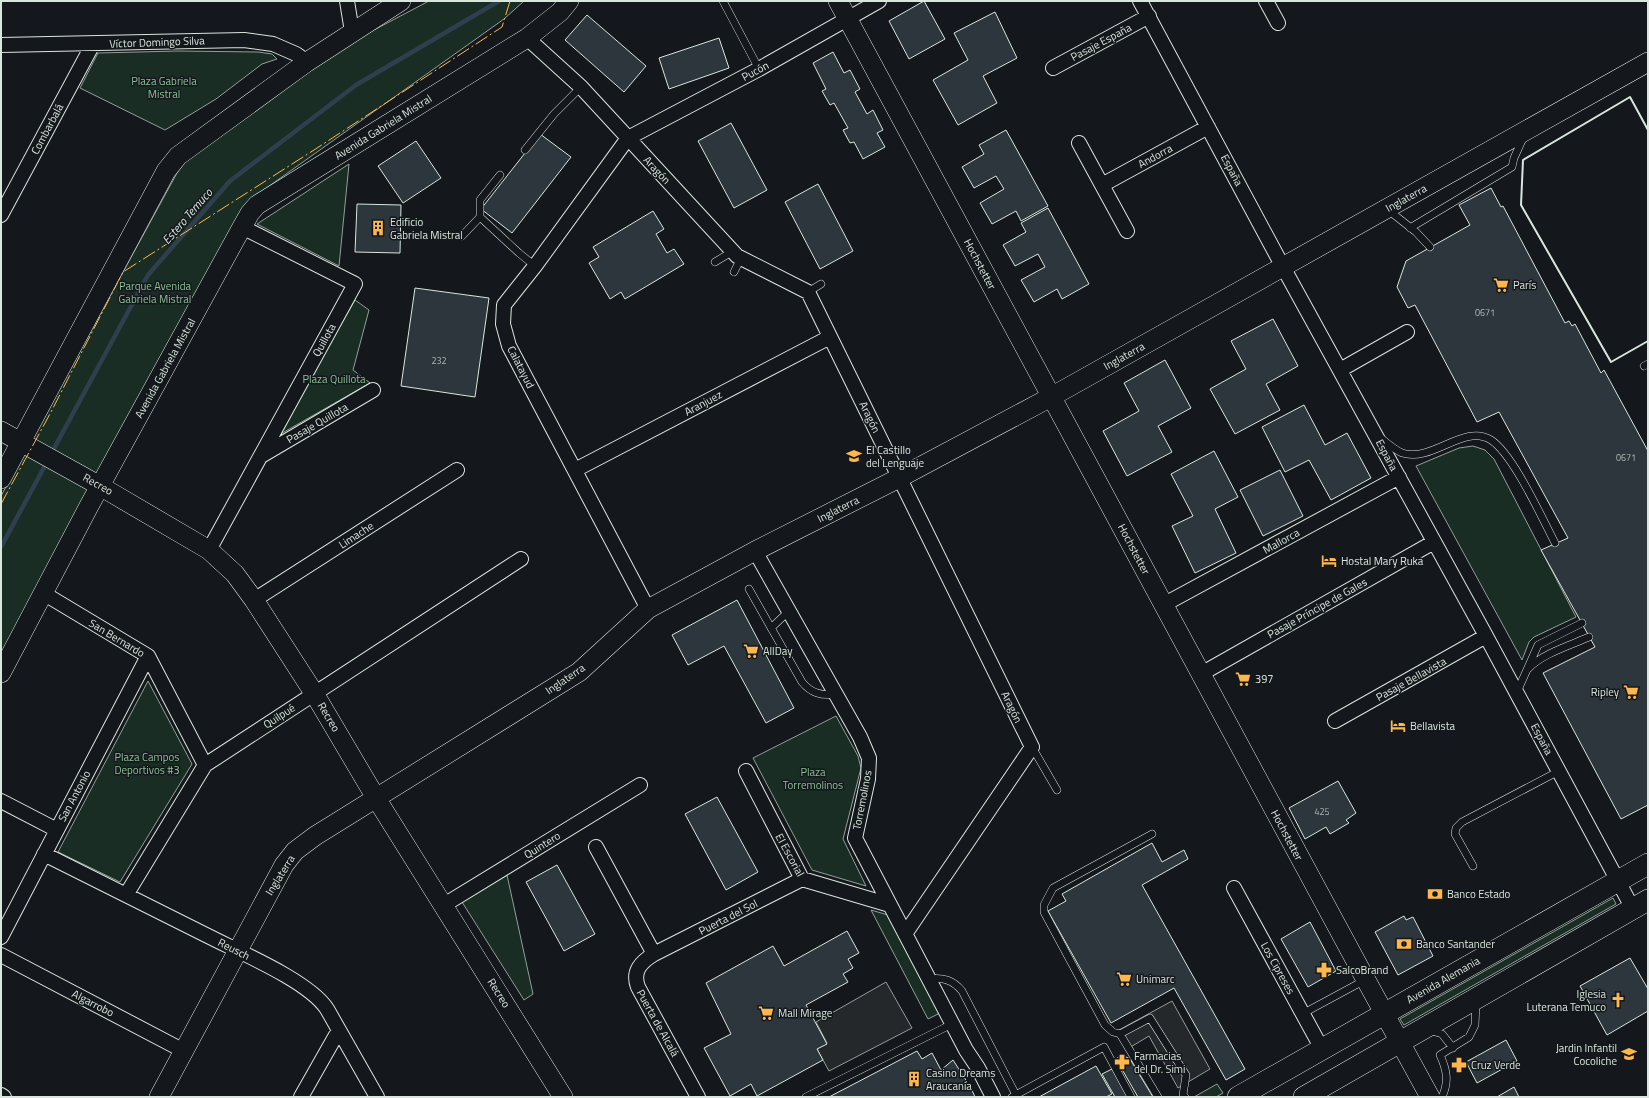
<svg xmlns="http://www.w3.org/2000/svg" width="1649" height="1098" viewBox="0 0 1649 1098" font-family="'Titillium Web',sans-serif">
<rect width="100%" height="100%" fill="#14181c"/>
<path fill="#1a2d24" stroke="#939e99" d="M 429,1 L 524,1 L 504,19 L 251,199 L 1,657 L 1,496 L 177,173 L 187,159 L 288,84 L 353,41 Z
M 178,51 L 258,52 L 272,54 L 277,59 L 262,64 L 216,99 L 165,130 L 80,88 L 98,53 Z
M 349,164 L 339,266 L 257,224 Z
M 355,300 L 369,310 L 353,370 L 370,383 L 277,436 Z
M 1473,446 L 1485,450 L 1494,459 L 1576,617 L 1534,637 L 1529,642 L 1522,660 L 1416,466 L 1459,448 Z
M 148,681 L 192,764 L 120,882 L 58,852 Z
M 836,716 L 858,756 L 861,768 L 843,839 L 866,886 L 812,870 L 753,758 Z
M 507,875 L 533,994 L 524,1000 L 462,902 Z
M 1613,898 L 1616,904 L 1404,1025 L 1400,1019 Z
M 871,910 L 888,915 L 940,1013 L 928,1019 Z
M 1217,1084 L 1223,1093 L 1216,1097 L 1194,1097 Z"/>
<path fill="#24282b" stroke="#939e99" d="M 886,982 L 912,1028 L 829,1071 L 817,1049 L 827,1043 L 816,1022 Z
M 1172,1001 L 1210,1069 L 1178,1088 L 1149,1036 L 1129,1048 L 1119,1030 Z"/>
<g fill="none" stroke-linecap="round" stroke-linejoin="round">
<path stroke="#2f3f4d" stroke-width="4.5" d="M 51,454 L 148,275 L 230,181 L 356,85 L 499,1
M 1,547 L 47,462"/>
</g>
<path fill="#2c363c" stroke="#d8e6dc" d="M 924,1 L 945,39 L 909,59 L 889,21 Z
M 995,12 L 1017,58 L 983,76 L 997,103 L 958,125 L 933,80 L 968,60 L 954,33 Z
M 587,15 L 646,66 L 624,92 L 565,40 Z
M 719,38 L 729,68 L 669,89 L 659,58 Z
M 833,52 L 844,73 L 850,70 L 860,89 L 855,92 L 867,114 L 873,110 L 883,130 L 877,133 L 885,147 L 863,159 L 854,142 L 850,143 L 843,130 L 848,128 L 834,103 L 830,105 L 822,91 L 826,89 L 813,63 Z
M 731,123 L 767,190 L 734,208 L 698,141 Z
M 1006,130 L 1048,206 L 1021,221 L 1016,211 L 992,224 L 980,203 L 1004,189 L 996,176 L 974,188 L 962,167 L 984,154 L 979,145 Z
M 540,134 L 571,157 L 512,233 L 481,209 Z
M 416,141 L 441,178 L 403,203 L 378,166 Z
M 818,184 L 853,251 L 820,269 L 785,202 Z
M 1491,188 L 1501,207 L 1503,206 L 1565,323 L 1569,321 L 1572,326 L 1575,324 L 1601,373 L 1604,370 L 1648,451 L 1648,805 L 1621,819 L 1543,673 L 1595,647 L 1541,550 L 1568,538 L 1499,412 L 1477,422 L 1415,305 L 1408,308 L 1397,287 L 1406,261 L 1470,225 L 1459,205 Z
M 357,204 L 401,205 L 400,253 L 355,252 Z
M 1048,208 L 1089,284 L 1062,299 L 1057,289 L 1034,302 L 1021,280 L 1045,267 L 1038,254 L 1015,266 L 1003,245 L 1026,232 L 1021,223 Z
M 653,211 L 664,229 L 656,234 L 667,253 L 674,249 L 684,264 L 625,299 L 621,292 L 610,299 L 589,263 L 599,257 L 593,247 Z
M 415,288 L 489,298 L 475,397 L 401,386 Z
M 1273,319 L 1298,366 L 1266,384 L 1280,410 L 1235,434 L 1210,389 L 1246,369 L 1231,341 Z
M 1165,360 L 1191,408 L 1158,426 L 1172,452 L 1127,476 L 1103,431 L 1139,411 L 1124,383 Z
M 1304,405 L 1325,445 L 1347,433 L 1371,478 L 1331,500 L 1309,460 L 1285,472 L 1262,427 Z
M 1214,451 L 1238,497 L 1215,509 L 1236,553 L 1195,573 L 1172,526 L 1193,516 L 1171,474 Z
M 1280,470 L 1303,516 L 1263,536 L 1240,490 Z
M 737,600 L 794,708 L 766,723 L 724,646 L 688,665 L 672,635 Z
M 1338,781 L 1356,813 L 1346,820 L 1349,823 L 1330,834 L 1326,827 L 1305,839 L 1289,808 Z
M 717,797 L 758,872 L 726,890 L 685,814 Z
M 1152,843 L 1162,862 L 1184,850 L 1188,859 L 1142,885 L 1245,1069 L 1226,1080 L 1174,988 L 1111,1023 L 1048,911 L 1066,901 L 1062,894 Z
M 557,865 L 595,934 L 564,951 L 526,882 Z
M 1404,916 L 1406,920 L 1413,917 L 1433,956 L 1398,975 L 1375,932 Z
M 1310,922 L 1336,971 L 1308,987 L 1281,939 Z
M 847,931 L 859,953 L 848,959 L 853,968 L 843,974 L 848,982 L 806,1005 L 827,1044 L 817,1049 L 823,1060 L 757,1096 L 751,1084 L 730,1096 L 704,1048 L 731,1034 L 706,983 L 773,946 L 784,966 Z
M 1630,958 L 1648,989 L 1648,1011 L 1607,1035 L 1580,986 Z
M 1506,1040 L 1517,1061 L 1477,1083 L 1466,1062 Z
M 917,1051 L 922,1059 L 932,1053 L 941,1070 L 953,1060 L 971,1088 L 975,1097 L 829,1097 Z
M 1122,1055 L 1130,1059 L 1153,1097 L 1138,1097 L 1116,1059 Z
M 1096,1066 L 1112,1094 L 1106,1097 L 1039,1097 Z
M 1112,1069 L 1128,1097 L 1115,1097 L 1102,1074 Z
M 1514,1087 L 1519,1097 L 1497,1097 Z"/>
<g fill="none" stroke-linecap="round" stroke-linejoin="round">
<g stroke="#d8e6dc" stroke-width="8">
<path id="lane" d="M 723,1 L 759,69
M 525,150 L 554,114 L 581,87
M 1387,209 L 1416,232 L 1430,247
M 480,217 L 519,253 L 535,266
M 1410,228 L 1512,167 L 1514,158 L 1524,136
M 462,236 L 480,217 L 480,200 L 500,175
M 715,262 L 733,251
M 734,272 L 741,258
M 808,292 L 821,284
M 1644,366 L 1648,364
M 1382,439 C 1388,444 1395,450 1402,453 C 1432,463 1464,423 1491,440 C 1513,454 1542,518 1555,543
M 749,589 L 802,682 C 811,693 821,696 836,694
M 771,628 L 789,611
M 1528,669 C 1541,654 1571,645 1589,637
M 1517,692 L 1538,645 L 1582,623
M 1032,747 L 1057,790
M 1473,866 L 1455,834 L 1456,828 L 1462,822 L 1559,771
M 929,979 C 943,977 953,980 962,991 L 1016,1095
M 1302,1014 L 1365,980
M 1429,1030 L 1442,1034 L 1453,1048
M 1120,1034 L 1113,1032 L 1105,1025 L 1044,912 L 1044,905 L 1053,888 L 1152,834
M 806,1097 L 952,1024
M 1012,1097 L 1104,1047 L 1131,1097
M 1158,1097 L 1120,1034 L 1150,1018 L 1186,1075 L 1183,1095 L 1185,1097
M 1442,1097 C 1449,1082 1447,1070 1440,1055 L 1469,1037 L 1475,1025 L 1476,1003"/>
</g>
<g stroke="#d8e6dc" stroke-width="16">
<path id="street" d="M 347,1 L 352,32
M 1140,1 L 1283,267 L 1486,636 L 1633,909
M 1266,1 L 1278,23
M 527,38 L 581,87 L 737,256 L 808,292 L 1032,747 L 905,934
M 1,45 L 244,40 L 273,44 L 296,54 L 307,62
M 1053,68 L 1149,16
M 1079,143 L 1127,231
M 1102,185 L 1208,127
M 1,215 L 93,44
M 1340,370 L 1407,332
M 261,456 L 373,390
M 575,470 L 830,337
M 209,550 L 355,284 L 242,227
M 755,551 L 860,737 L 869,758 L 868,779 L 855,838 L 966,1050 L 978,1068 L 993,1097
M 43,593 L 148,656 L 205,765
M 254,600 L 457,470
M 1163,605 L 1399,477
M 648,609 L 509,346 L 503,324 L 504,305 L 535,266 L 628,138 L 759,69 L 879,1
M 1201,674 L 1434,542
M 1335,721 L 1486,636
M 746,771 L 802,879 L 890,905
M 1,801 L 57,830
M 596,847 L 654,954 C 641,962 632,971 638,987 L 698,1097
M 44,854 C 99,882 154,909 208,936 C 239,952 309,981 327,1009 L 377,1097
M 1234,888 L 1322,1049
M 126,895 L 205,765 L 521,559
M 444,905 L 640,785
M 1,937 L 148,656
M 654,954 L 802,879
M 1,955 L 184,1051
M 1,1095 L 4,1097
M 301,1097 L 339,1030"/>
</g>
<g stroke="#d8e6dc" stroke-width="20">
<path id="secondary" d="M 838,1 L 1366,980 L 1430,1097
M 1,431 L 100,486 L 209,550 L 235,574 L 254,600 L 314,693 L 376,798 L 563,1097
M 1,479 L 166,171 L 178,156 L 307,62 L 401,1
M 1,673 L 89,506 L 242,227 L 250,213 L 257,205 L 527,38 L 560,12 L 569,1
M 159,1097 L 284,865 L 295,851 L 315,836 L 579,672 L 648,609 L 755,551 L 899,478 L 1051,397 L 1648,62"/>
</g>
<g stroke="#d8e6dc" stroke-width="22">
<path id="primary" d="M 1238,1097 L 1648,864
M 1304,1097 L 1648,900"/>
</g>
<use href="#lane" stroke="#14181c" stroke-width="7"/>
<use href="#street" stroke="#14181c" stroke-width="14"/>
<use href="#secondary" stroke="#14181c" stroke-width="19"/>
<use href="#primary" stroke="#14181c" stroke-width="21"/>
<path stroke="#d8e6dc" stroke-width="2" d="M 1648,130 L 1630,97 L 1523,160 L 1521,205 L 1611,362 L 1648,341"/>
<path stroke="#ffb74d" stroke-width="1" stroke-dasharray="14 3 2 3" stroke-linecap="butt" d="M 1,504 L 51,412 L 123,272 L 314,150 L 502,27 L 510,1"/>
</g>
<defs>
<g id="building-bare" transform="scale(1.2)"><path d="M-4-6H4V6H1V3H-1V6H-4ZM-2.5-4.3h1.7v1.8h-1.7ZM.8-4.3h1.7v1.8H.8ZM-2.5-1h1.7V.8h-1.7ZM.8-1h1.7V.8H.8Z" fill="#ffb74d" stroke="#14181c" stroke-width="2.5" paint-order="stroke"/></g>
<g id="supermarket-bare" transform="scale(1.2)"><path d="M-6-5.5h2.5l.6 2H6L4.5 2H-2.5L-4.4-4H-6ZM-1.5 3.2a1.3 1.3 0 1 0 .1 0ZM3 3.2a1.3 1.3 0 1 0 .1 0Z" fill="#ffb74d" stroke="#14181c" stroke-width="2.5" paint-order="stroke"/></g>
<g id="school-bare" transform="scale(1.2)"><path d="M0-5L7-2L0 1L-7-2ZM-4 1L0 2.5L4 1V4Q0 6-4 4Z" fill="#ffb74d" stroke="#14181c" stroke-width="2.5" paint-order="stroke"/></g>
<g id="hotel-bare" transform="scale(1.2)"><path d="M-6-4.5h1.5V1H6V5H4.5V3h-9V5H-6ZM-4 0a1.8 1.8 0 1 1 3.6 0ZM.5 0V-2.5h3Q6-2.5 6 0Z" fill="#ffb74d" stroke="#14181c" stroke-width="2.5" paint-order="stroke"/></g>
<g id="bank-bare" transform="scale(1.2)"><path d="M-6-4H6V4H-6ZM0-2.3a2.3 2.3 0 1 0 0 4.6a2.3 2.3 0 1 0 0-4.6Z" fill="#ffb74d" stroke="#14181c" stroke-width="2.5" paint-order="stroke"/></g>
<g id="pharmacy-bare" transform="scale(1.2)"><path d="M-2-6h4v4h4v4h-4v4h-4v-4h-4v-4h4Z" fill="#ffb74d" stroke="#14181c" stroke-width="2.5" paint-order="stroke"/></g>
<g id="church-bare" transform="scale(1.2)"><path d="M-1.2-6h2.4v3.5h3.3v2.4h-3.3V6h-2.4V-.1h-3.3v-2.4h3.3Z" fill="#ffb74d" stroke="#14181c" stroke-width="2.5" paint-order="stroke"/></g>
</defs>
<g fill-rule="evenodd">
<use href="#building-bare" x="378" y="228"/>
<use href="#supermarket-bare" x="1501" y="285"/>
<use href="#school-bare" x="854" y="456"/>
<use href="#hotel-bare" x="1329" y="561"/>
<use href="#supermarket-bare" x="751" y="651"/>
<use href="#supermarket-bare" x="1243" y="679"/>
<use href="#supermarket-bare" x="1631" y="692"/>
<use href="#hotel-bare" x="1398" y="726"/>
<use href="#bank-bare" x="1435" y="894"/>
<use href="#bank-bare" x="1404" y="944"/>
<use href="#pharmacy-bare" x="1324" y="970"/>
<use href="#supermarket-bare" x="1124" y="979"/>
<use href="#church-bare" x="1618" y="1000"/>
<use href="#supermarket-bare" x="766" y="1013"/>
<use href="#school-bare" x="1629" y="1054"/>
<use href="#pharmacy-bare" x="1122" y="1062"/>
<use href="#pharmacy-bare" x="1459" y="1065"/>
<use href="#building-bare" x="914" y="1079"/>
</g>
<g text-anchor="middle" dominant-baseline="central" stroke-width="3" stroke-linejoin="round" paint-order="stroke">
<g font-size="9" fill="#adbab4">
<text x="1485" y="312">0671</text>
<text x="439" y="360">232</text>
<text x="1626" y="457">0671</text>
<text x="1322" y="811">425</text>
</g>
<g font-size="11" fill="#d8e6dc" stroke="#14181c">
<text transform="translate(157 42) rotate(-2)">Víctor Domingo Silva</text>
<text transform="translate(1101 42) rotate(-28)">Pasaje España</text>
<text transform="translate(755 71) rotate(-28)">Pucón</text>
<text transform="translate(383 127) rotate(-32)">Avenida Gabriela Mistral</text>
<text transform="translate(47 129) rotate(-62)">Combarbalá</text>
<text transform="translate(1155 156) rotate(-29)">Andorra</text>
<text transform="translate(657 170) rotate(47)">Aragón</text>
<text transform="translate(1232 170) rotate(62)">España</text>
<text transform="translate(1406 198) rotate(-29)">Inglaterra</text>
<text transform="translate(980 264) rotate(62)">Hochstetter</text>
<text transform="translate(324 340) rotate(-61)">Quillota</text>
<text transform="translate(1124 356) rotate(-29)">Inglaterra</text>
<text transform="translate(521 367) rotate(63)">Calatayud</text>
<text transform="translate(165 368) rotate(-61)">Avenida Gabriela Mistral</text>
<text transform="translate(703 403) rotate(-28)">Aranjuez</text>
<text transform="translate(870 417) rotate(64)">Aragón</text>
<text transform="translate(317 423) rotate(-30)">Pasaje Quillota</text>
<text transform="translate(1387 455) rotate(62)">España</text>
<text transform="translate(98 484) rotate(29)">Recreo</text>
<text transform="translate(838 509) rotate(-27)">Inglaterra</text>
<text transform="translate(356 535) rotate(-33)">Limache</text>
<text transform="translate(1281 541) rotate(-29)">Mallorca</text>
<text transform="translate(1134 549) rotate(62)">Hochstetter</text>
<text transform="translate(1317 608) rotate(-29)">Pasaje Príncipe de Gales</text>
<text transform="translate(117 638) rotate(31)">San Bernardo</text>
<text transform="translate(565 679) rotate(-34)">Inglaterra</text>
<text transform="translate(1411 679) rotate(-29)">Pasaje Bellavista</text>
<text transform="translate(1012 707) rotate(64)">Aragón</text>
<text transform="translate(279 716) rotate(-33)">Quilpué</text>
<text transform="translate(329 717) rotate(59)">Recreo</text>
<text transform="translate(1542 739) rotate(62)">España</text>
<text transform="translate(74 796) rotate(-62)">San Antonio</text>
<text transform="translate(862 800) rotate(-79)">Torremolinos</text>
<text transform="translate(1287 835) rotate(62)">Hochstetter</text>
<text transform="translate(542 845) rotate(-32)">Quintero</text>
<text transform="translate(790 855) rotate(61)">El Escorial</text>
<text transform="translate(280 875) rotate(-58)">Inglaterra</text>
<text transform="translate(728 917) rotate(-27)">Puerta del Sol</text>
<text transform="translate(234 949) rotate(27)">Reusch</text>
<text transform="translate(1278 968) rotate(61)">Los Cipreses</text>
<text transform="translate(1443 980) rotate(-30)">Avenida Alemania</text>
<text transform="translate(499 993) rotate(58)">Recreo</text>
<text transform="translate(93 1003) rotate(27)">Algarrobo</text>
<text transform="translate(658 1023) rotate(61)">Puerta de Alcalá</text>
</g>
<g font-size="11" fill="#8ac095" stroke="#14181c">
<text x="164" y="81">Plaza Gabriela<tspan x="164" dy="13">Mistral</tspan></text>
<text x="155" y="286">Parque Avenida<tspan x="155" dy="13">Gabriela Mistral</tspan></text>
<text x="334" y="379">Plaza Quillota</text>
<text x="147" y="757">Plaza Campos<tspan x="147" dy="13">Deportivos #3</tspan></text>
<text x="813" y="772">Plaza<tspan x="813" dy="13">Torremolinos</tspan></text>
</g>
<g font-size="11" fill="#d8e6dc" stroke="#14181c" text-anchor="start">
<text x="390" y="222">Edificio<tspan x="390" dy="13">Gabriela Mistral</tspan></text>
<text x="1513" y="285">París</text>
<text x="866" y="450">El Castillo<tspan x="866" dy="13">del Lenguaje</tspan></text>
<text x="1341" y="561">Hostal Mary Ruka</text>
<text x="763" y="651">AllDay</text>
<text x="1255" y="679">397</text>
<text x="1619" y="692" text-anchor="end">Ripley</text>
<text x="1410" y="726">Bellavista</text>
<text x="1447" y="894">Banco Estado</text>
<text x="1416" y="944">Banco Santander</text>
<text x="1336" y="970">SalcoBrand</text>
<text x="1136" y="979">Unimarc</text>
<text x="1606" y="994" text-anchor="end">Iglesia<tspan x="1606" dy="13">Luterana Temuco</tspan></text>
<text x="778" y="1013">Mall Mirage</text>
<text x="1617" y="1048" text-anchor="end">Jardin Infantil<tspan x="1617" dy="13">Cocoliche</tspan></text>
<text x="1134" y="1056">Farmacias<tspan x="1134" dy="13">del Dr. Simi</tspan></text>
<text x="1471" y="1065">Cruz Verde</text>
<text x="926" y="1073">Casino Dreams<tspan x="926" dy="13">Araucanía</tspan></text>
</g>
<g font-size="12" font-style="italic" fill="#d8e6dc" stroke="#14181c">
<text transform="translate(187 216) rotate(-49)">Estero Temuco</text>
</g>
</g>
<rect width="1649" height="1098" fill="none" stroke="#d8e6dc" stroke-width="4"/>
</svg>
